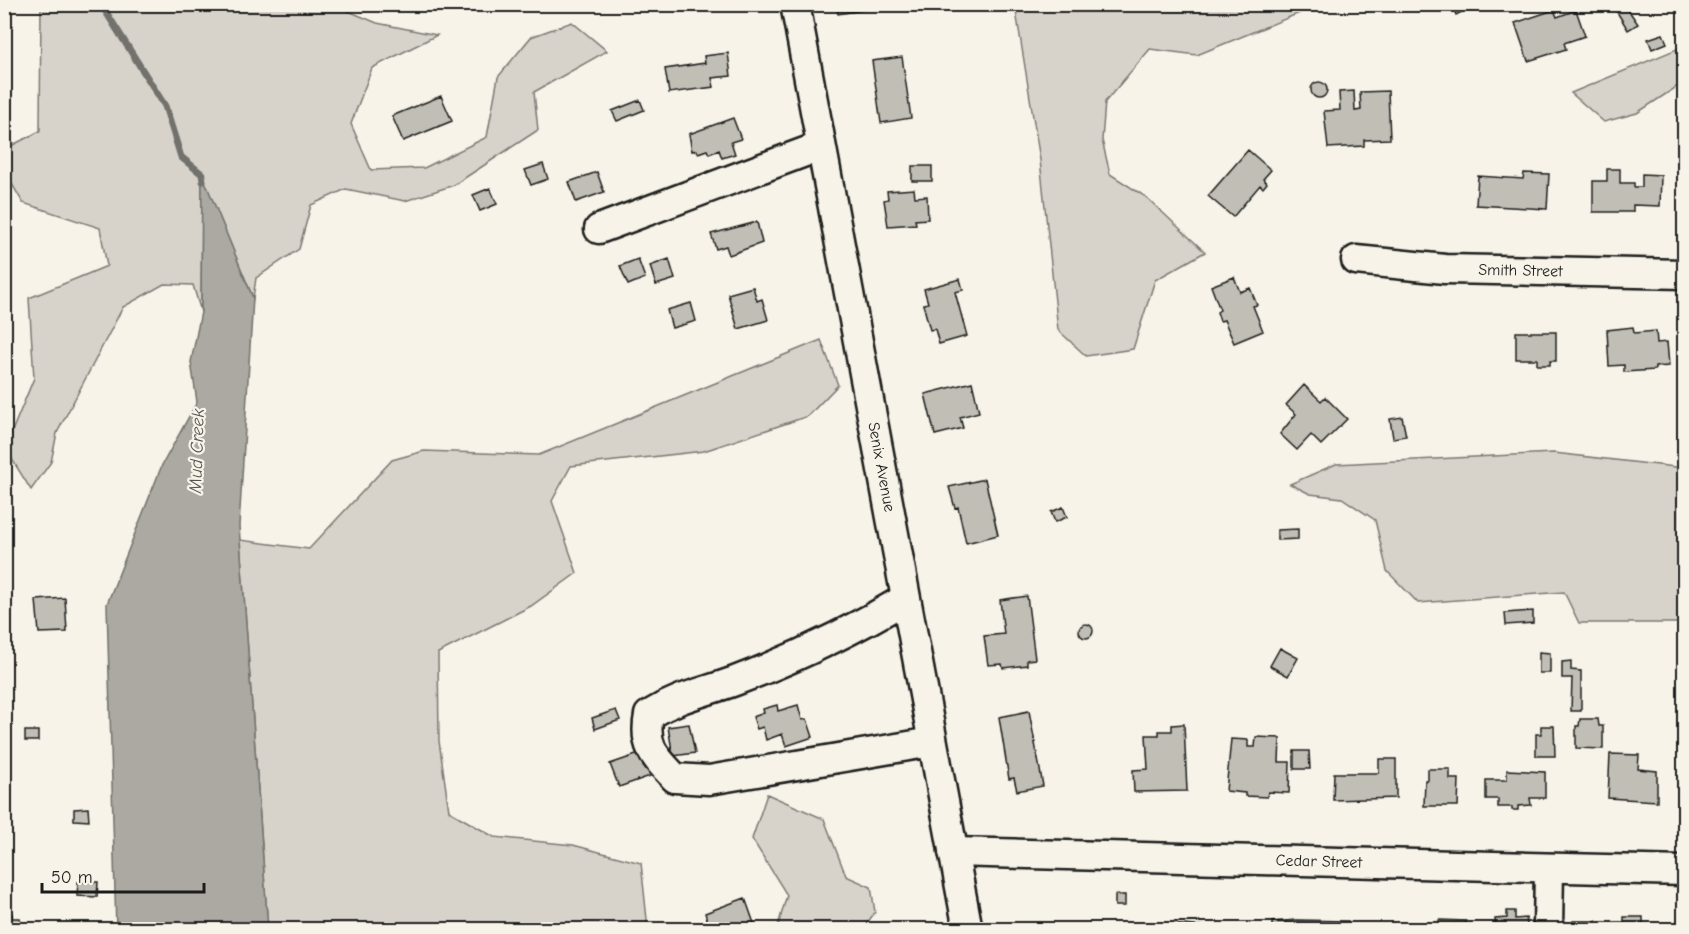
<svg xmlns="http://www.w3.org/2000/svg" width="1689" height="934" viewBox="0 0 1689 934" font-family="'Comic Neue',sans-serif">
<rect width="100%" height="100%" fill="#f7f3e8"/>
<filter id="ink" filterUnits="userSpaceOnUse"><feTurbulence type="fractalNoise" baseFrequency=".0167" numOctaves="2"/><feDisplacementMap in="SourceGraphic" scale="12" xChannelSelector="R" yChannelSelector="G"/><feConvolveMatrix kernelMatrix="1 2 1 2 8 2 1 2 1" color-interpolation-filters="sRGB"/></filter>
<g filter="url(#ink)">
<path fill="#d7d3cb" stroke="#7a7874" stroke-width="1.5" d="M 41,5 L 334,5 L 377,23 L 437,35 L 372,68 L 351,124 L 371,170 L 424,168 L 487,137 L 498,77 L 531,37 L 572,22 L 607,51 L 534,92 L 538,130 L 454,185 L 405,201 L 346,189 L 311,205 L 299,249 L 256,278 L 253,298 L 202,175 L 201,312 L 193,285 L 164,284 L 123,307 L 57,433 L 51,462 L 31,490 L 5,448 L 34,378 L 29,298 L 107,266 L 100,228 L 23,203 L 5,172 L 5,149 L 40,131 Z
M 1015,5 L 1319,5 L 1197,55 L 1150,49 L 1105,102 L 1102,140 L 1110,174 L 1146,197 L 1205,252 L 1155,280 L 1133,349 L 1086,356 L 1058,330 L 1040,160 Z
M 1684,46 L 1684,86 L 1678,86 L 1637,113 L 1604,122 L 1571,93 Z
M 821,340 L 838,385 L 808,416 L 704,451 L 571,466 L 552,501 L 577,573 L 531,606 L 438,653 L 439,741 L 449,811 L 494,837 L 573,845 L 641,863 L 648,929 L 268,929 L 240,540 L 309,549 L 392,460 L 424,451 L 539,455 Z
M 1554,453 L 1684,468 L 1684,623 L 1579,623 L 1564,592 L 1418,603 L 1387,571 L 1375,520 L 1342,498 L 1310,494 L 1290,484 L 1336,464 Z
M 767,794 L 824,819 L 846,876 L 871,887 L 875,912 L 863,929 L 777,929 L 787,895 L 752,839 Z"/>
<path fill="#aca9a2" stroke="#72716c" stroke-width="1.5" d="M 202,174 L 253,298 L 239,526 L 268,929 L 116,929 L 107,604 L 162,465 L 197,402 L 191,362 L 201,312 Z"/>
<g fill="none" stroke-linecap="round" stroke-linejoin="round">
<path stroke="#72716c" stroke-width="7" d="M 101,4 L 165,106 L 181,157 L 202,174 L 203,181"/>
</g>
<path fill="#c0beb5" stroke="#1c1c1c" stroke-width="1.5" d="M 836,4 L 882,4 L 882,7 L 838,14 Z
M 1451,4 L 1477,4 L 1456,15 Z
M 1612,4 L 1636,4 L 1627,8 L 1638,24 L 1628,30 Z
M 1554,10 L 1557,17 L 1576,10 L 1585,36 L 1564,43 L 1566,49 L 1528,61 L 1515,23 Z
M 1663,34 L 1667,43 L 1652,49 L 1648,39 Z
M 728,53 L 731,76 L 712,78 L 714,87 L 669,93 L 665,69 L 705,63 L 704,56 Z
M 902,57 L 911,118 L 881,123 L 872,61 Z
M1311 90a8 8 0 1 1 16 0a8 8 0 1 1-16 0Z
M 1354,91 L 1355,111 L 1361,110 L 1360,92 L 1388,91 L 1390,139 L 1364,140 L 1364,146 L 1328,148 L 1324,111 L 1340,110 L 1339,92 Z
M 441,96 L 452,121 L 403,141 L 392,116 Z
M 640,100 L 644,110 L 617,121 L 612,111 Z
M 733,118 L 741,139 L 731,142 L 735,154 L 722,158 L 719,150 L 709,154 L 707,150 L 698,153 L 697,150 L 692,151 L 689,134 Z
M 1248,150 L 1271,170 L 1263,179 L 1267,183 L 1263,188 L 1260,185 L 1233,217 L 1208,196 Z
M 543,164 L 548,179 L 531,185 L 525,170 Z
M 912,166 L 932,166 L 932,181 L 912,181 Z
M 1607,169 L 1620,169 L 1620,183 L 1634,183 L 1634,187 L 1642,187 L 1642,174 L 1661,175 L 1660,206 L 1633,205 L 1633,212 L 1593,212 L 1593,181 L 1607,181 Z
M 597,172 L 604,192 L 576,202 L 569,182 Z
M 1524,173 L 1549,174 L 1547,209 L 1476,205 L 1478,176 L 1523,179 Z
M 490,188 L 497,204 L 480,211 L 473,195 Z
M 914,189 L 915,197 L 927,196 L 928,219 L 915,220 L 916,224 L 888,226 L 884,200 L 888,199 L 887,191 Z
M 757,222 L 762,243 L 729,255 L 726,246 L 716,249 L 711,234 Z
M 638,259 L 645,278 L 628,285 L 620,266 Z
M 669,259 L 675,279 L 656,285 L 650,266 Z
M 1234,277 L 1240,292 L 1250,288 L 1257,305 L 1253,306 L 1263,331 L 1234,343 L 1224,320 L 1220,321 L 1217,312 L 1220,310 L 1211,286 Z
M 960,279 L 963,290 L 955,292 L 967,336 L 939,344 L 935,329 L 930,330 L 923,304 L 928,303 L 924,289 Z
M 753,287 L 757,301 L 762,299 L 768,320 L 738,329 L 728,294 Z
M 691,303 L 696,321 L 672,328 L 667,310 Z
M 1633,327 L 1634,333 L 1656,331 L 1657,343 L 1667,342 L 1669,366 L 1655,367 L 1655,370 L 1624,372 L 1624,365 L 1609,366 L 1607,330 Z
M 1516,332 L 1556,332 L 1556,361 L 1550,361 L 1550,365 L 1537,365 L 1537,359 L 1516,359 Z
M 972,382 L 979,412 L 960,417 L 963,428 L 935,435 L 925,394 Z
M 1304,385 L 1321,401 L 1325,397 L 1347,419 L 1321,445 L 1311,435 L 1297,450 L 1280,434 L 1296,414 L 1286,405 Z
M 1402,417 L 1406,436 L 1393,438 L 1390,419 Z
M 985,479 L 998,535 L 966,543 L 958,507 L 955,508 L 949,487 Z
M 1063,507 L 1067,517 L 1055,522 L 1051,512 Z
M 1298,529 L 1298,539 L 1277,540 L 1277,530 Z
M 1027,596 L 1035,659 L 1027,660 L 1027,665 L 1003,668 L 1002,664 L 988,665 L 984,636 L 1004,634 L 1000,600 Z
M 65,598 L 67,632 L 39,633 L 36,600 Z
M 1533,611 L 1533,623 L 1506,625 L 1505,613 Z
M1079 631a7 7 0 1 1 14 0a7 7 0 1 1-14 0Z
M 1280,648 L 1298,658 L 1288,676 L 1270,666 Z
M 1539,652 L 1550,653 L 1550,673 L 1539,673 Z
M 1571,661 L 1571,670 L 1581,671 L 1581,711 L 1571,711 L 1572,678 L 1562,678 L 1562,662 Z
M 777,705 L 778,711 L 798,705 L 802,720 L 807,719 L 813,737 L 786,746 L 782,734 L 766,740 L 763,727 L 757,729 L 753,717 L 764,713 L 763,709 Z
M 616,710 L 620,720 L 595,729 L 592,718 Z
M 1029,711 L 1043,786 L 1017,791 L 1014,778 L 1009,779 L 999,717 Z
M 1580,719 L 1598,719 L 1599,726 L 1603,726 L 1603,749 L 1576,748 L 1576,726 L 1579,726 Z
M 689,724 L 695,753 L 673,756 L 668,727 Z
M 1184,724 L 1187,791 L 1134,792 L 1133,770 L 1148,769 L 1146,735 L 1159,735 L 1159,731 L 1172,731 L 1172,725 Z
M 1541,726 L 1554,726 L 1555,756 L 1536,756 L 1536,734 L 1541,734 Z
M 25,731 L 38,731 L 38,741 L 25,741 Z
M 1256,737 L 1280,738 L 1279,762 L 1290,762 L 1289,793 L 1268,792 L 1267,797 L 1245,796 L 1245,793 L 1226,791 L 1231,739 L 1248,740 L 1248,747 L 1255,747 Z
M 1294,751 L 1309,751 L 1310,769 L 1294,769 Z
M 642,753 L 650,776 L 619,787 L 610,764 Z
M 1610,754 L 1639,755 L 1638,769 L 1657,771 L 1657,801 L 1608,798 Z
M 1379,759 L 1396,759 L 1396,798 L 1333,800 L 1334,773 L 1379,773 Z
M 1428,769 L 1450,769 L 1450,779 L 1459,779 L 1458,806 L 1424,806 L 1425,780 L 1428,780 Z
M 1507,770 L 1545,772 L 1545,798 L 1530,798 L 1531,805 L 1518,806 L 1518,810 L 1512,810 L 1512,807 L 1498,807 L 1498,799 L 1486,799 L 1486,780 L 1507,780 Z
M 88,808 L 89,821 L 74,820 L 74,809 Z
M 78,882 L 98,882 L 97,897 L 77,896 Z
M 1115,895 L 1125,895 L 1125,906 L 1115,906 Z
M 745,898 L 756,929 L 710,930 L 705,913 Z
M 1507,911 L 1515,911 L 1515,919 L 1526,918 L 1528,930 L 1496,930 L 1495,919 L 1507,918 Z
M 12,914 L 12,918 L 20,918 L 21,924 L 13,925 L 13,930 L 4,930 L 4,915 Z
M 1624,917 L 1643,917 L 1643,926 L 1651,926 L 1651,930 L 1624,930 Z
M 1297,920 L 1348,921 L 1348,930 L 1272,930 L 1272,922 Z
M 1439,920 L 1466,921 L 1466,930 L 1439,930 Z
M 1573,921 L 1596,921 L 1596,930 L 1573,930 Z
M 1155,923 L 1223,928 L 1223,930 L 1154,930 Z"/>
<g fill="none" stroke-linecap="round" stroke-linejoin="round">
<g stroke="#1c1c1c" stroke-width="33">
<g id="minor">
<path id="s1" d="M 795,4 L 968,930"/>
<path d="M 599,229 L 821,146"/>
<path id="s2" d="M 1356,260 L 1445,269 L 1684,274"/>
<path d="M 905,599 C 852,631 793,659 735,681 C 702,693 680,696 649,715 C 643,746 654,756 675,778 L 709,780 L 932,742"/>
<path id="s3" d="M 953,852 L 1684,871"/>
<path d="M 1548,930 L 1549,868"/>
</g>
</g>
<use href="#minor" stroke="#f7f3e8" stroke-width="28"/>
</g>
</g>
<g text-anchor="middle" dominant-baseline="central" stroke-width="4.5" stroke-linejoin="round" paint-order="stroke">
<g font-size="16" fill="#1c1c1c" stroke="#f7f3e8">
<text stroke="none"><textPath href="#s2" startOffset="165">Smith Street</textPath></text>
<text stroke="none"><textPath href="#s1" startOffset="471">Senix Avenue</textPath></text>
<text stroke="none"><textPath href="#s3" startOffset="366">Cedar Street</textPath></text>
</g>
<g font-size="18" font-style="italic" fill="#565452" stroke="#f7f3e8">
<text transform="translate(197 451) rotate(-88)">Mud Creek</text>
</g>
</g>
<rect width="1689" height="934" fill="none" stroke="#f7f3e8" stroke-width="24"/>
<rect x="12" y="12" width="1665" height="910" fill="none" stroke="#1c1c1c" stroke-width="2" filter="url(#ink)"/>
<path d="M42 883v9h162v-9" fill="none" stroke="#1c1c1c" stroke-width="3"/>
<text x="51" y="883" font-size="18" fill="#1c1c1c" stroke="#f7f3e8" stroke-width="4.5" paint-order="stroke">50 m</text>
</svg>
